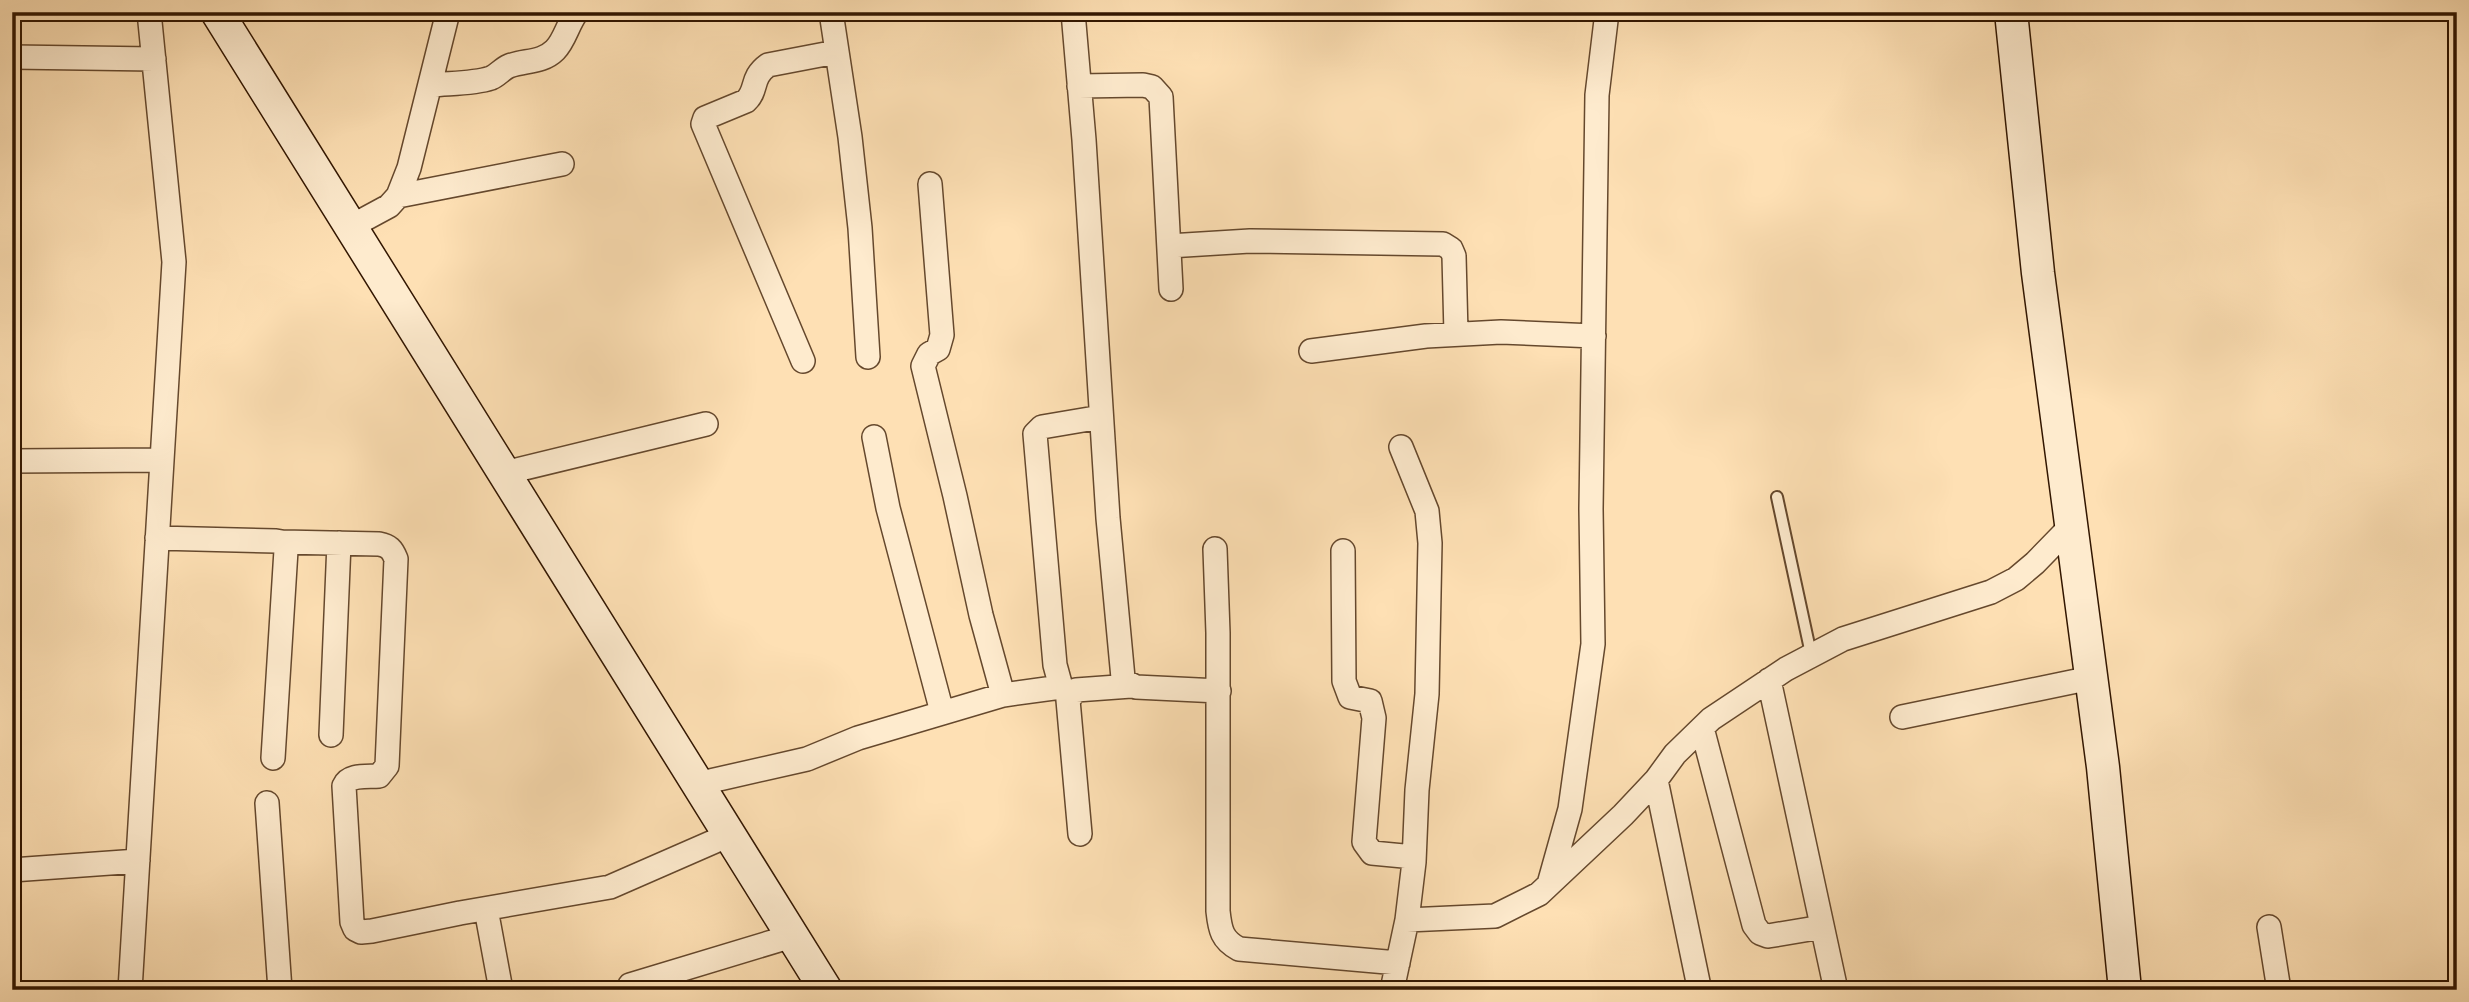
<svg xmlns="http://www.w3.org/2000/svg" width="2469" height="1002" viewBox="0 0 2469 1002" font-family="'Libre Bodoni',serif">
<rect width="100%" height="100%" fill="#fee0b4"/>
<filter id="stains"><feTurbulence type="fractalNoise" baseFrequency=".00286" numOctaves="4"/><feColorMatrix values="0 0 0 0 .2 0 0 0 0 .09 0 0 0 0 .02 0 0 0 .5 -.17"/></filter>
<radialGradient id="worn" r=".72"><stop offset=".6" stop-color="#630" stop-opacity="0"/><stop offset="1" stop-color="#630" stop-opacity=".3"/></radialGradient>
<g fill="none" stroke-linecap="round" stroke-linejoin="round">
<g stroke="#65482d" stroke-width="14">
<path id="service" d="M 1777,497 L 1811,654"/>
</g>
<g stroke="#65482d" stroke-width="26">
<path id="minor" d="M 831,12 L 850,137 L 860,228 L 868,357
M 1073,12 L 1084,140 L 1108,518 L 1123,678 L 1126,682 L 1136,687 L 1219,691
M 12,57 L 154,59
M 431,85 C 450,83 473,84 491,78 C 498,75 502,69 509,66 C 525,60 542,63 555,50 C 565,40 568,23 577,12
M 1079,86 L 1143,85 L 1152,87 L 1161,97 L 1171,289
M 930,184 L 942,335 L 938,349 L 929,354 L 923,366 L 955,496 L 981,615 L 1003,695
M 398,196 L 562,164
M 352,226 L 389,206 L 398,196 L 409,168 L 448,12
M 1169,246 L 1250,241 L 1443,244 L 1451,249 L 1454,256 L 1456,334
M 1311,351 L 1426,336 L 1501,332 L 1594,336
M 803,361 L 703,124 L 705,118 L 746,101 C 758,90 750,78 768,65 L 836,52
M 874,437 L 888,508 L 942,712
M 12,461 L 162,460
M 504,473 L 706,424
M 157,538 L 276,541 L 282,542 L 286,550 L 273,758
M 282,542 L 379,544 C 389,546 392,549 396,559 L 387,766 L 379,776 C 367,777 349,774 344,786 L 352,922 L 355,929 L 361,932 L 372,931 L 460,913 L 610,887 L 729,835
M 1215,549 L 1218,633 L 1218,911 C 1220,930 1222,940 1239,949 L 1398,963
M 1343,551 L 1344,681 L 1350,697 L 1370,701 L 1374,718 L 1364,842 L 1372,853 L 1414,857
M 1769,680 L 1836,990
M 1071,694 L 1061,687 L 1055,665 L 1035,434 L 1042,427 L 1101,417
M 1902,717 L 2091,678
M 1702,728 L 1754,925 L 1760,933 L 1768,936 L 1822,927
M 331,735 L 339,543
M 1656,780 L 1698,982
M 697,784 L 807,759 L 858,738 L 1003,695 L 1061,687
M 267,803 L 280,990
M 1080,834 L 1068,700 L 1076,690 L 1131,686
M 12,870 L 138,861
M 1549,884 L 1570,809 L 1593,644 L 1591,509 L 1597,95 L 1607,12
M 486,909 L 501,990
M 1407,920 L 1495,916 L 1539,894 L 1623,815 L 1656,780 L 1675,754 L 1711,719 L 1786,669 L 1843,639 L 1991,592 L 2016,579 L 2035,563 L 2071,526
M 2269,927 L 2279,990
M 630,985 L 792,936
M 130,990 L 174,262 L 149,12
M 1392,990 L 1407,920 L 1414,862 L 1417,790 L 1427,694 L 1430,543 L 1427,511 L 1401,447"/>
</g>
<g stroke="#321600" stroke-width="35">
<path id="secondary" d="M 217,12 C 422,336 622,664 826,990
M 2011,12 L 2038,273 L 2103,767 L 2125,990"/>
</g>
<use href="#service" stroke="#feebce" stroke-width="10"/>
<use href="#minor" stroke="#feebce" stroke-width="23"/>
<use href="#secondary" stroke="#feebce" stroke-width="32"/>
</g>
<rect width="2469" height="1002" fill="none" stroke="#fee0b4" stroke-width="42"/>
<rect x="14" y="14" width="2441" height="974" fill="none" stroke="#321600" stroke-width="3.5"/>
<rect x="21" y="21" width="2427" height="960" fill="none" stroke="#321600" stroke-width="2"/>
<rect width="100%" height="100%" filter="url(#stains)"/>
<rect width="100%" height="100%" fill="url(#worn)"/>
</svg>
